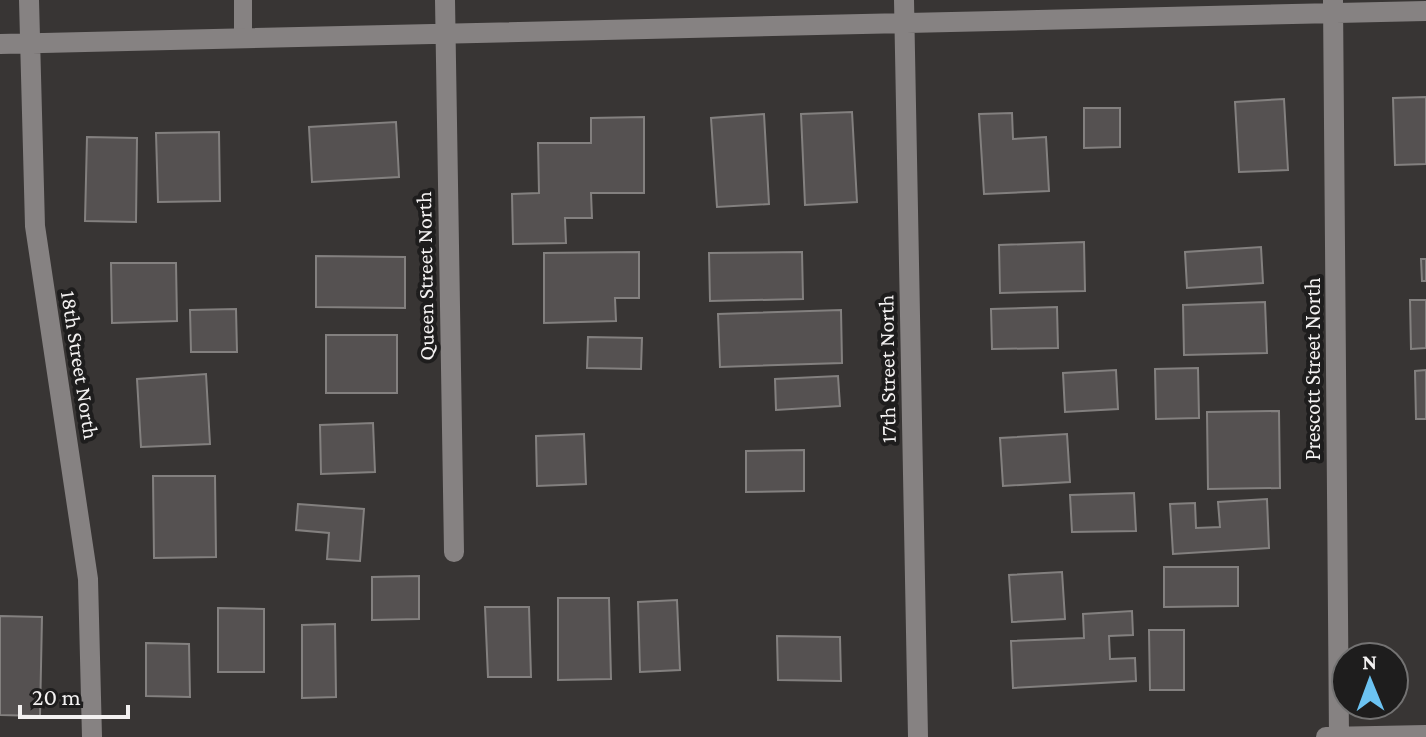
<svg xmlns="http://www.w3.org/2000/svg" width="1426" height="737" viewBox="0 0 1426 737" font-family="'Crimson Pro',serif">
<rect width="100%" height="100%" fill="#383534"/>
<path fill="#555151" stroke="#83807f" stroke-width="2" d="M 1426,97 L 1426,164 L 1395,165 L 1393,98 Z
M 1284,99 L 1288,170 L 1239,172 L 1235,102 Z
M 1084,108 L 1120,108 L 1120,147 L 1084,148 Z
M 852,112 L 857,202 L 805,205 L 801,114 Z
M 1012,113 L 1013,139 L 1046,137 L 1049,191 L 984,194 L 979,114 Z
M 764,114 L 769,204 L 717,207 L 711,118 Z
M 644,117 L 644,193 L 591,193 L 592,218 L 565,218 L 566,243 L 513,244 L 512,194 L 539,193 L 538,143 L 591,143 L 591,118 Z
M 396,122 L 399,177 L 312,182 L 309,127 Z
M 219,132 L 220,201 L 158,202 L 156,133 Z
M 87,137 L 137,138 L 136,222 L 85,221 Z
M 1084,242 L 1085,291 L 1000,293 L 999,245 Z
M 1261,247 L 1263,283 L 1187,288 L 1185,252 Z
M 639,252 L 639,298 L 615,298 L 616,321 L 544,323 L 544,253 Z
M 802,252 L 803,299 L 710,301 L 709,253 Z
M 316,256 L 405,257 L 405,308 L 316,307 Z
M 1421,259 L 1426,259 L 1426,281 L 1422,281 Z
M 111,263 L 176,263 L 177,321 L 112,323 Z
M 1410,300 L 1426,300 L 1426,348 L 1411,349 Z
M 1265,302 L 1267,353 L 1184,355 L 1183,305 Z
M 1057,307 L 1058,348 L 992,349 L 991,309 Z
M 236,309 L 237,352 L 191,352 L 190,310 Z
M 841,310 L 842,363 L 720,367 L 718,314 Z
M 326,335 L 397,335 L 397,393 L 326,393 Z
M 588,337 L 642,338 L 641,369 L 587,368 Z
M 1198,368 L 1199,418 L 1156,419 L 1155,369 Z
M 1116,370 L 1118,409 L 1065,412 L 1063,373 Z
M 1426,370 L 1426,419 L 1416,419 L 1415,371 Z
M 206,374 L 210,444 L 141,447 L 137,379 Z
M 838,376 L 840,406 L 776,410 L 775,379 Z
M 1279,411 L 1280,488 L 1208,489 L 1207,412 Z
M 373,423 L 375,472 L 321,474 L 320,425 Z
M 584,434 L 586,484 L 537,486 L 536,436 Z
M 1067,434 L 1070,482 L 1003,486 L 1000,438 Z
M 804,450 L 804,491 L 746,492 L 746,451 Z
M 153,476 L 215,476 L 216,557 L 154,558 Z
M 1134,493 L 1136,531 L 1072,532 L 1070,495 Z
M 1267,499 L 1269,548 L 1173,554 L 1170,504 L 1195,503 L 1196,528 L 1220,527 L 1218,502 Z
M 298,504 L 364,509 L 360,561 L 327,559 L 329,533 L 296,530 Z
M 1164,567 L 1238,567 L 1238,606 L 1164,607 Z
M 1062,572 L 1065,619 L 1012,622 L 1009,575 Z
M 419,576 L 419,619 L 372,620 L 372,577 Z
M 558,598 L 609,598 L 611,679 L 558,680 Z
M 677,600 L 680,670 L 640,672 L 638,602 Z
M 485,607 L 529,607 L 531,677 L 488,677 Z
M 218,608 L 264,609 L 264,672 L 218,672 Z
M 1132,611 L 1133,635 L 1109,636 L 1110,659 L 1135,658 L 1136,681 L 1013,688 L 1011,641 L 1084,638 L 1083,614 Z
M 0,616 L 42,617 L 40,716 L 0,715 Z
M 335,624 L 336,697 L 302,698 L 302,625 Z
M 1149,630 L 1184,630 L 1184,690 L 1150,690 Z
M 777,636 L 840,637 L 841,681 L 778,680 Z
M 146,643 L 189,644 L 190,697 L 146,696 Z"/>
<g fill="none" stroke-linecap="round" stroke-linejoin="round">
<path stroke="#868282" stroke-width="18" d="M 243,0 L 243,38"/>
<path stroke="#868282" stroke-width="20" d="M 29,0 L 35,226 L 88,579 L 92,737
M 445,0 L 454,552
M 904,0 L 918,737
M 1333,1 L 1339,737
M 0,44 L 1426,11
M 1326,737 L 1426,735"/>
</g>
<g text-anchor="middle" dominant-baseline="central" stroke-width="8" stroke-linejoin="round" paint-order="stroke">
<g font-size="22" fill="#f3f1f1" stroke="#1e1d1d">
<text transform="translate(425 276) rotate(-91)">Queen Street North</text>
<text transform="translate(80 365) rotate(81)">18th Street North</text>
<text transform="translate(887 369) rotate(-91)">17th Street North</text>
<text transform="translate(1312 369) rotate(-90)">Prescott Street North</text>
</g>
</g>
<g transform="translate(1370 681) rotate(359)"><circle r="38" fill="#1e1d1d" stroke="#737272" stroke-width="2"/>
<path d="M0-6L14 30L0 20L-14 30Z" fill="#6cc3f2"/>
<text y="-12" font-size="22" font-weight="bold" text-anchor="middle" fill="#f3f1f1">N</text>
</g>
<path d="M20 705v12h108v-12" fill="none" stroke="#f3f1f1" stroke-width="4"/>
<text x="32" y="705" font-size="24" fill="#f3f1f1" stroke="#1e1d1d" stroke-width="6" paint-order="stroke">20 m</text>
</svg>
